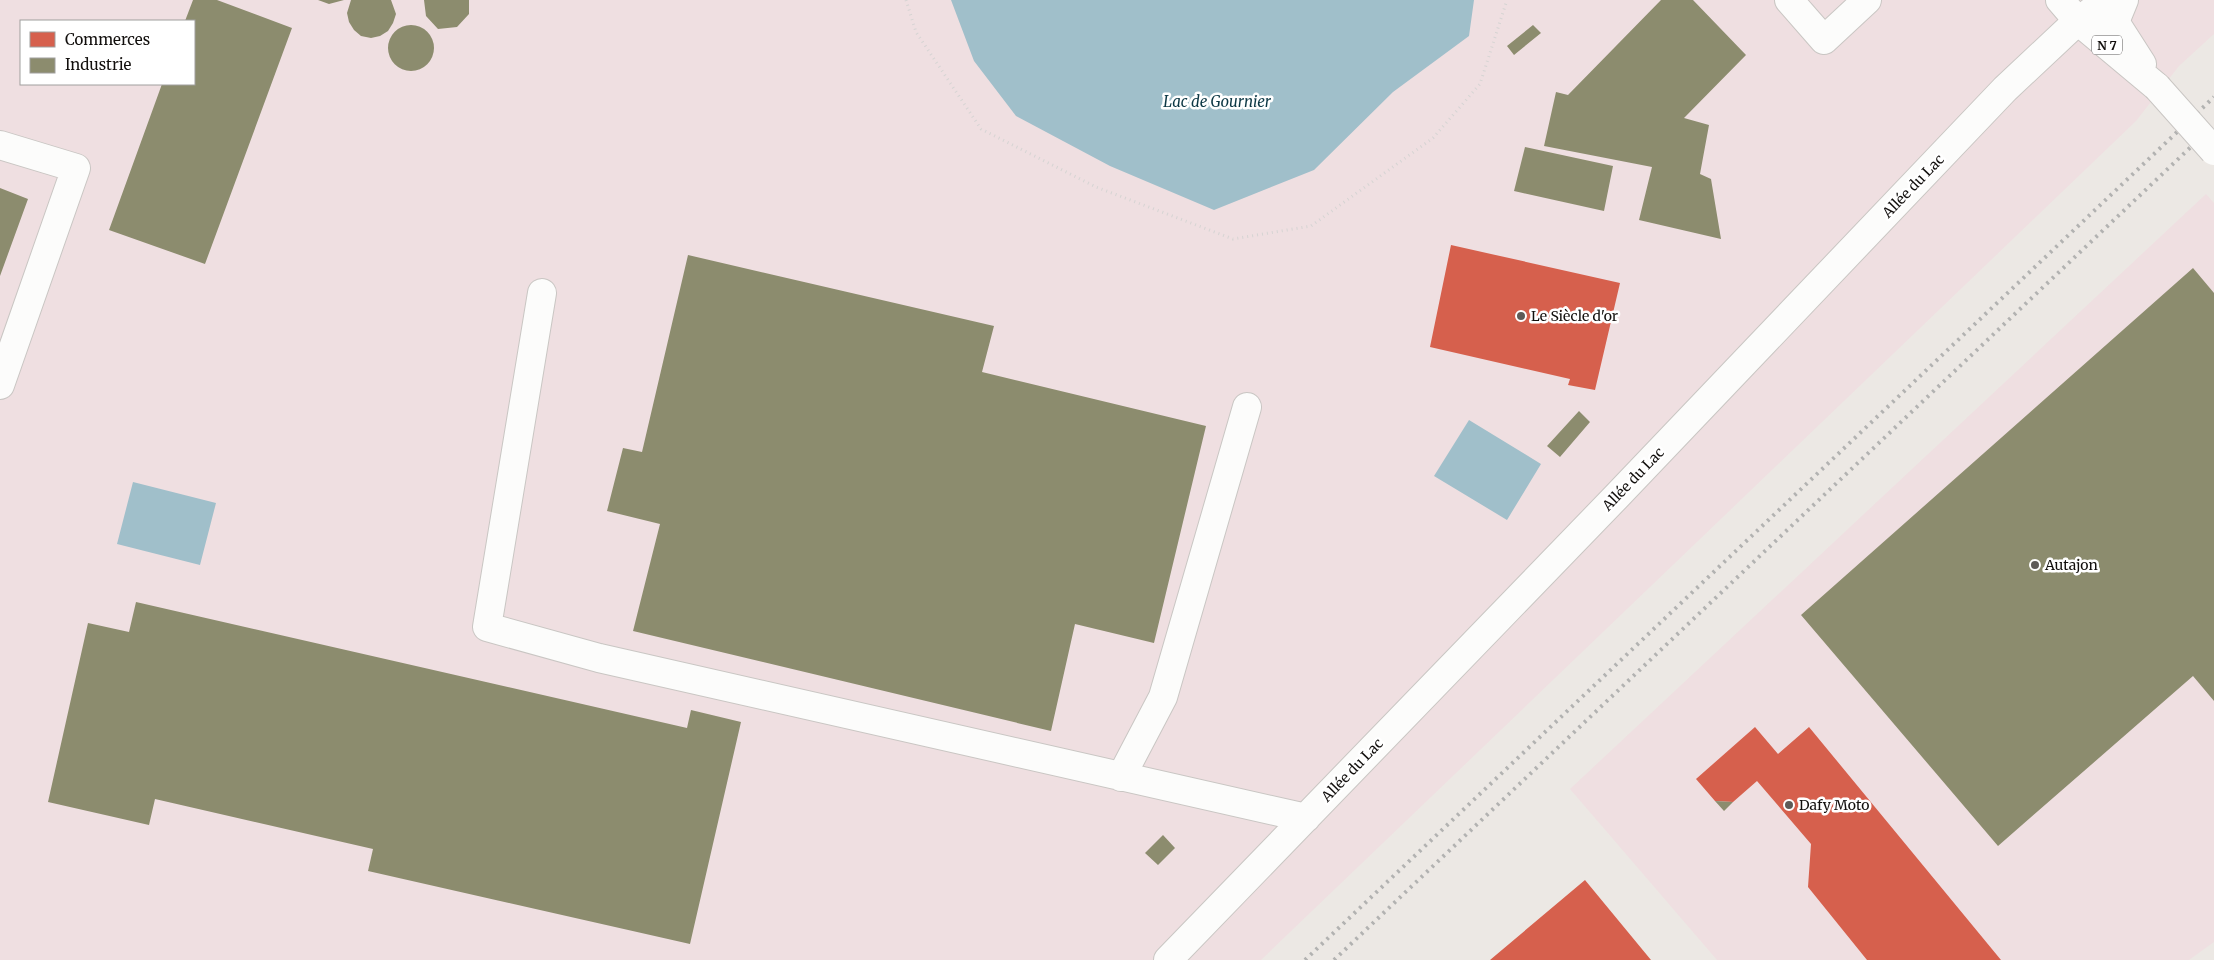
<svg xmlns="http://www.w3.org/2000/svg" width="2214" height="960" viewBox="0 0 2214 960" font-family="Merriweather,serif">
<rect width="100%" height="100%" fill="#ece8e4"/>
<path fill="#efdfe1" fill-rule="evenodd" d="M 0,0 L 2214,0 L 2214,34 L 2179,66 L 2136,121 L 1261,960 L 0,960 ZM 21,21 L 194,21 L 194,84 L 21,84 Z
M 2206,194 L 2214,203 L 2214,942 L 2189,960 L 1717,960 L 1570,789 Z"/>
<path fill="#a0bfca" d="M 951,0 L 1474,0 L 1469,36 L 1393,92 L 1314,170 L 1214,210 L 1110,166 L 1016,116 L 974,61 Z
M 1469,420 L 1541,464 L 1507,520 L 1434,476 Z
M 133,482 L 216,503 L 200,565 L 117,544 Z"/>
<path fill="#d6604d" d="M 1451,245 L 1620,283 L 1595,390 L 1568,385 L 1570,379 L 1430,347 Z
M 1755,727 L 1778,754 L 1809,727 L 2001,960 L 1867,960 L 1808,887 L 1811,844 L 1757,781 L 1733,802 L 1715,801 L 1696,779 Z
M 1585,880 L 1651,960 L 1490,960 Z"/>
<path fill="#8c8c6e" d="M 193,0 L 217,0 L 292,28 L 205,264 L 109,230 L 162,84 L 194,84 L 194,21 L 185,21 Z
M 318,0 L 344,0 L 329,4 Z
M 351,0 L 391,0 L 396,14 L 393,23 L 388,31 L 380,36 L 371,38 L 361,36 L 354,30 L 349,22 L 347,13 Z
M 424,0 L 469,0 L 469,14 L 457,27 L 438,29 L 426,16 Z
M 1661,0 L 1693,0 L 1746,55 L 1684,118 L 1709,125 L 1700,174 L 1711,179 L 1721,239 L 1639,220 L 1652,167 L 1544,146 L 1556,92 L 1568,95 Z
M388 48a23 23 0 1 1 46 0a23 23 0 1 1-46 0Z
M 1533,25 L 1541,33 L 1514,55 L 1507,46 Z
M 1525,147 L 1613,166 L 1604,211 L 1514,191 Z
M 0,188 L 28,199 L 0,276 Z
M 688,255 L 994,326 L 982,372 L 1206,426 L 1154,643 L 1075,624 L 1051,731 L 633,631 L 660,524 L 607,511 L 623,448 L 642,452 Z
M 2193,268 L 2214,293 L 2214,701 L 2193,676 L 1998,846 L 1801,615 Z
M 1579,411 L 1590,422 L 1560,457 L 1547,446 Z
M 136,602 L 687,728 L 691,710 L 741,722 L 690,944 L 368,871 L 373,849 L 155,799 L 149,825 L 48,802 L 88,623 L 129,632 Z
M 1715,801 L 1733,802 L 1724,811 Z
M 1163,835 L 1175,848 L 1158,865 L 1145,853 Z"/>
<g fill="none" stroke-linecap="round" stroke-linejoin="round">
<g stroke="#c9c6c3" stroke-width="30">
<path id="minor" d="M 1789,0 L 1824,40 L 1867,0
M 2115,22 L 2124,0
M 0,145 L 76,168 L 0,385
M 542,293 L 487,627 L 599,658 L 1306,818
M 1121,777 L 1163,697 L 1247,407
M 1168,960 L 1616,497 L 2005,89 L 2069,29 L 2103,2"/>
</g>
<g stroke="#c9c6c3" stroke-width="30">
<path id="major" d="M 2060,0 L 2078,21 L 2157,87
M 2101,0 L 2142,64"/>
</g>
<path stroke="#d6d4d3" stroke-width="3" stroke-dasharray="1 4" stroke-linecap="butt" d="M 906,0 L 916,32 L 981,129 L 1096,187 L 1233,239 L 1311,226 L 1433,138 L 1480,84 L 1507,0"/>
<use href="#minor" stroke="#fcfcfb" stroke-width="28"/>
<use href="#major" stroke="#fcfcfb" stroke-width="28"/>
<path stroke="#b2b2b1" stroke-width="4" stroke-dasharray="2.5 5" stroke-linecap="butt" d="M 1305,960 L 2214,97
M 1334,960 L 2214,125"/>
<g stroke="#c9c6c3" stroke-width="30" stroke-linecap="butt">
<path id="major-bridge" d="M 2157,87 L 2214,151"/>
</g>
<use href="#major-bridge" stroke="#fcfcfb" stroke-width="28"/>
</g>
<g fill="#5e5b58" stroke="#fff" stroke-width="2">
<circle cx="1521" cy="316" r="5"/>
<circle cx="2035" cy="565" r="5"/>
<circle cx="1789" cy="805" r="5"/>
</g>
<g text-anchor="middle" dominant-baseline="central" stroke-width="5" stroke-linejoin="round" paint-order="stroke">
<rect fill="#fff" stroke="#595756" stroke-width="1" x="2092" y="35.5" width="30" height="19" rx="4"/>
<g font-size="12" font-weight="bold" fill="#120f0d">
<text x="2107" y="45">N 7</text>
</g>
<g font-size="14" fill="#120f0d" stroke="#fff">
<text transform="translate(1913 186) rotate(-46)">Allée du Lac</text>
<text transform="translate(1633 479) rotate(-46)">Allée du Lac</text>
<text transform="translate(1352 770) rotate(-46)">Allée du Lac</text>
</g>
<g font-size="14" fill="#120f0d" stroke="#fff" text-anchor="start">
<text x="1531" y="316">Le Siècle d'or</text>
<text x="2045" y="565">Autajon</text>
<text x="1799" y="805">Dafy Moto</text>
</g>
<g font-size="15" font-style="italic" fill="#0d3845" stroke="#fff">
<text x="1217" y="101">Lac de Gournier</text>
</g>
</g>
<rect x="20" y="20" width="175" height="65" fill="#ffffff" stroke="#a09f9e"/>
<rect x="30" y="32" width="25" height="15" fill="#d6604d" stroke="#a09f9e"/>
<text x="65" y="45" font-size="15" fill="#120f0d">Commerces</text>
<rect x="30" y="58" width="25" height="15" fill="#8c8c6e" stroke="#a09f9e"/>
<text x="65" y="70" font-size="15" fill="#120f0d">Industrie</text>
</svg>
